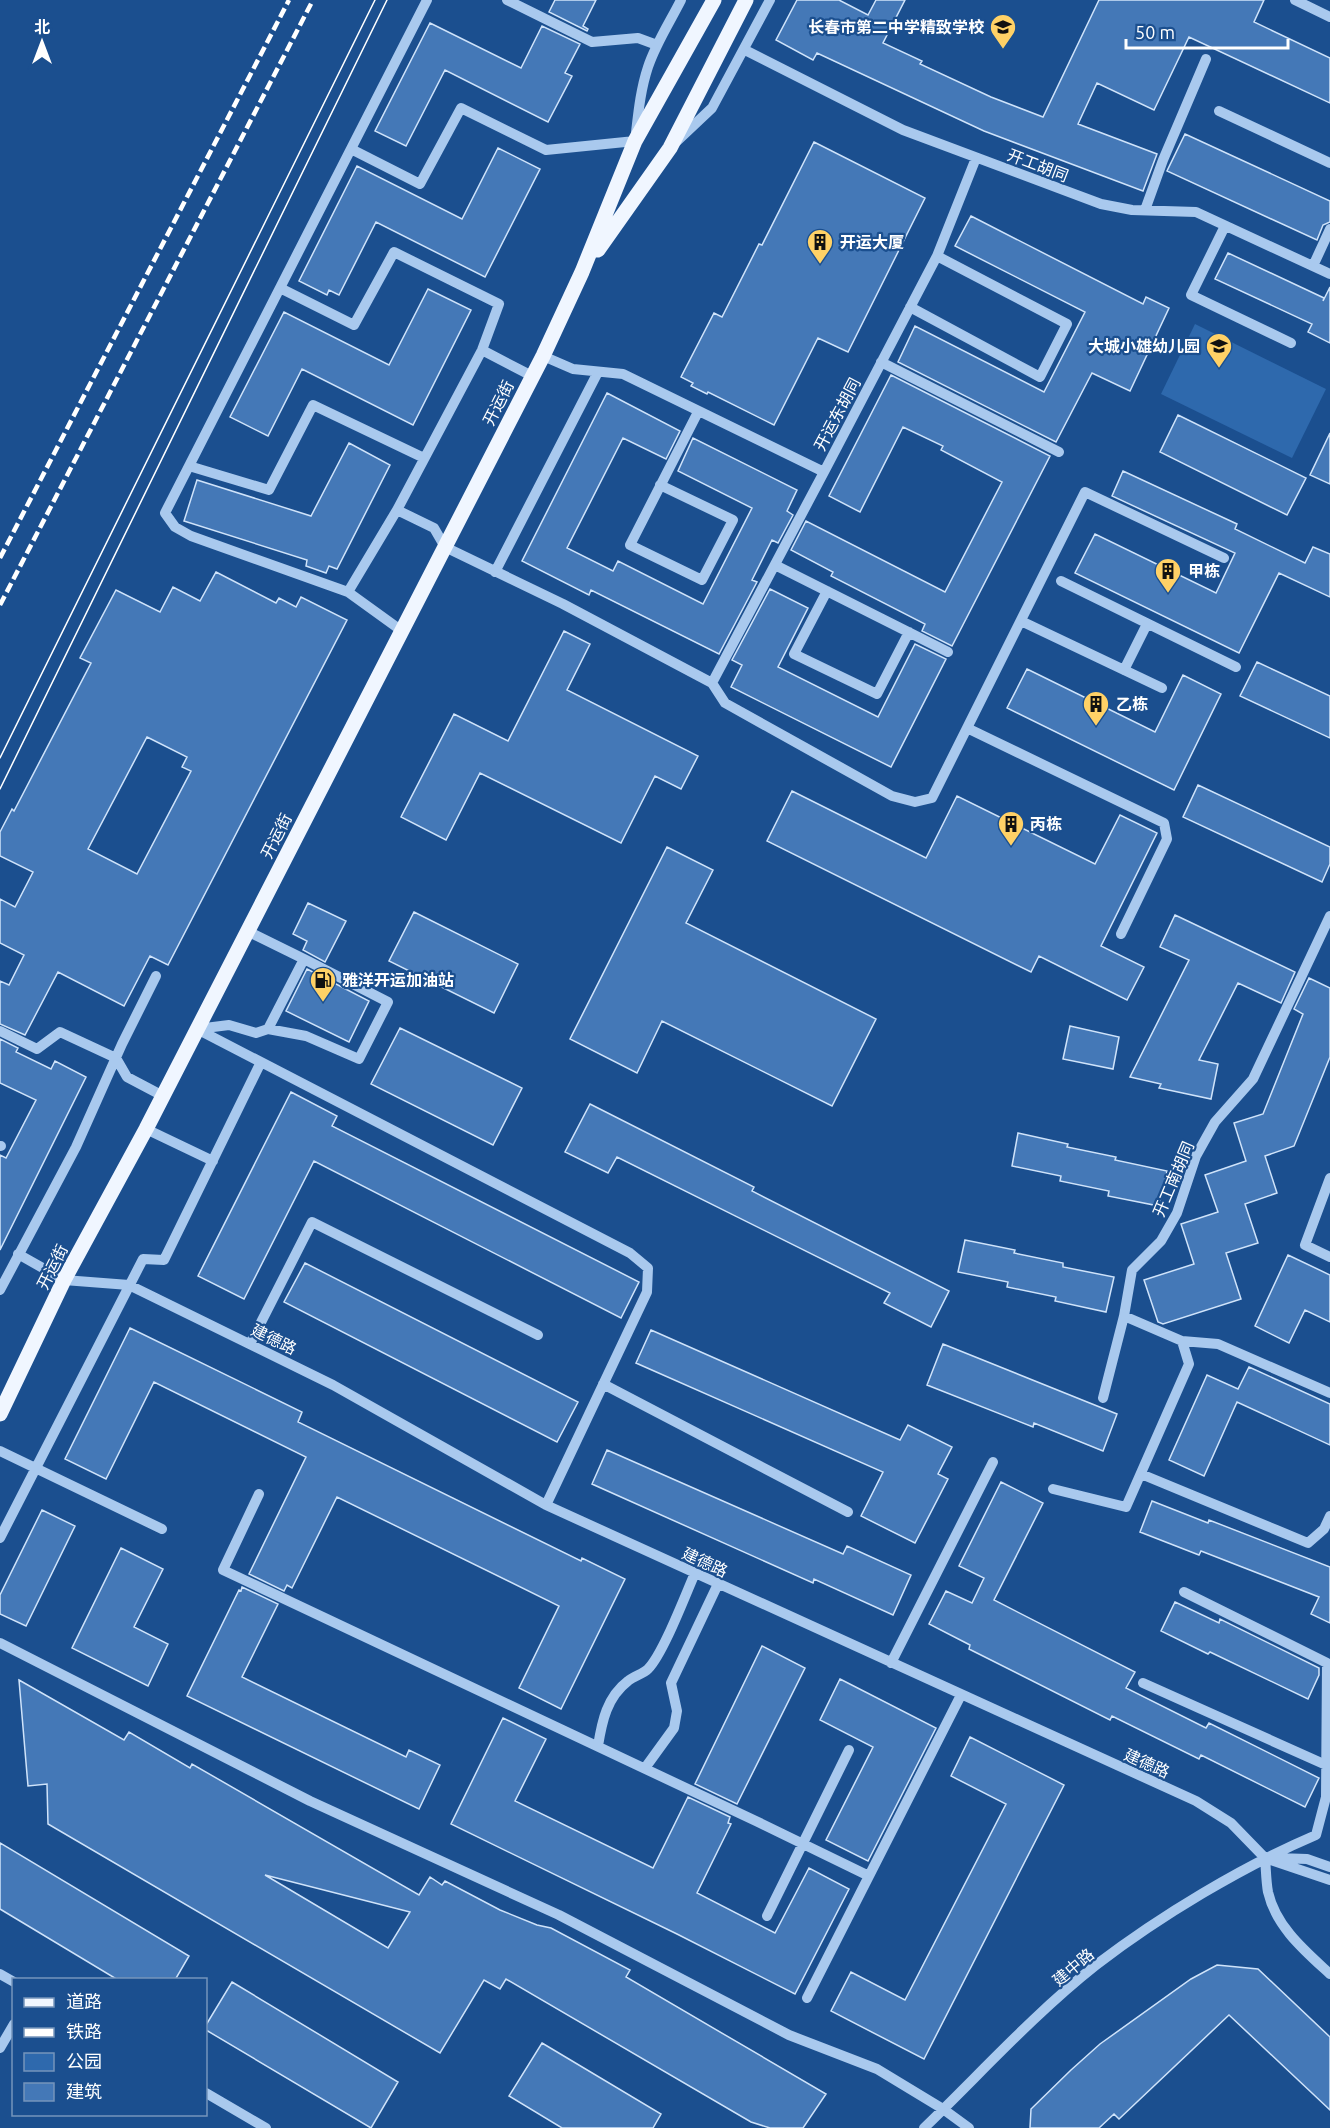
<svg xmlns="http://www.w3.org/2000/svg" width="1330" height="2128" viewBox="0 0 1330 2128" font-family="Ubuntu,'Noto Sans SC',sans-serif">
<rect width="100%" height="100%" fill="#1b4f8f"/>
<path fill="#2e69ad" d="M 1195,324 L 1326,389 L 1292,458 L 1161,394 Z"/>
<path fill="#4478b7" stroke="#cfe3fa" stroke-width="1.5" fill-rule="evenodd" d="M 555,0 L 596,0 L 583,26 L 588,29 L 587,31 L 549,12 Z
M 797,0 L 839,0 L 868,15 L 876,0 L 905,0 L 883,43 L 922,61 L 920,64 L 991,97 L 1043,117 L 1099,0 L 1264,0 L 1254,22 L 1330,58 L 1330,103 L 1189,37 L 1154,110 L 1097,83 L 1078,124 L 1157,154 L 1143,191 L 984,131 L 817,53 L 813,60 L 776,40 Z
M 430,23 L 521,68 L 542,26 L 580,44 L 565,73 L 572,76 L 548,122 L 445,70 L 406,146 L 375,131 Z
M 1185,134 L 1330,201 L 1330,222 L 1323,225 L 1317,240 L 1167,171 Z
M 814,142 L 925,198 L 848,352 L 818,338 L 774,425 L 708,392 L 707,394 L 691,386 L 693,383 L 681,377 L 714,313 L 722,317 L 759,244 L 762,245 Z
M 498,148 L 540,169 L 485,277 L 376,222 L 339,295 L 329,290 L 327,295 L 299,281 L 357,166 L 462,219 Z
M 971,216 L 1143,304 L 1146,297 L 1169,308 L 1130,391 L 1092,373 L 1056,442 L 898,362 L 915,326 L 1044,392 L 1085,312 L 955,246 Z
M 1228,253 L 1324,298 L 1323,301 L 1330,287 L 1330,343 L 1308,332 L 1312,324 L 1215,279 Z
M 428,289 L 471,310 L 413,425 L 302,369 L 268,436 L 230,417 L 284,312 L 389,365 Z
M 891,375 L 1050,456 L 952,646 L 922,631 L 925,624 L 831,576 L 833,572 L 791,550 L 806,521 L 945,592 L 1002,482 L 941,450 L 943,446 L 903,427 L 860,512 L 829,496 Z
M 607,393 L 680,431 L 666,459 L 623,438 L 567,548 L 613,571 L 618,561 L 703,604 L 752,508 L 678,471 L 693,438 L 797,490 L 787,511 L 793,515 L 778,543 L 772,540 L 752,580 L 757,582 L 719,654 L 591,590 L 589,595 L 522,561 Z
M 1178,415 L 1306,478 L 1287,515 L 1160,452 Z
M 1330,433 L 1330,484 L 1310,475 Z
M 349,443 L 390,465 L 337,569 L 329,566 L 326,573 L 306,566 L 307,560 L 184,521 L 197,480 L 311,516 Z
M 1123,471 L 1237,524 L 1235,529 L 1305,563 L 1313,547 L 1330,554 L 1330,597 L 1279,573 L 1239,653 L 1075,573 L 1095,534 L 1216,593 L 1235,553 L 1112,496 Z
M 216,572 L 276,603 L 279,598 L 296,607 L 301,597 L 347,620 L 168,965 L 150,956 L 124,1006 L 58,972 L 25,1035 L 0,1024 L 0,981 L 9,985 L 24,955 L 0,943 L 0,899 L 15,907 L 33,872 L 0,856 L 0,832 L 12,809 L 14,811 L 91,663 L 80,658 L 116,590 L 160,612 L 173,587 L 200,601 ZM 147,737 L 187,757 L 182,767 L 191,771 L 137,874 L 88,849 Z
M 770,589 L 808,608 L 778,667 L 878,717 L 915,644 L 946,659 L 891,767 L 731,687 L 742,665 L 732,660 Z
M 564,631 L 590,644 L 567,690 L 698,756 L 681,789 L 655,776 L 621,843 L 480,773 L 446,840 L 401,817 L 454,714 L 508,741 Z
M 1257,662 L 1330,696 L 1330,738 L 1240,696 Z
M 1027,669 L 1155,732 L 1183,675 L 1221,694 L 1174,790 L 1007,708 Z
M 1198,785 L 1330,847 L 1330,864 L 1322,882 L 1183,817 Z
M 792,791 L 926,858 L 957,796 L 1095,864 L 1120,815 L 1157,833 L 1101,946 L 1144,967 L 1127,1000 L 1039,956 L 1031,972 L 767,841 Z
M 667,847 L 713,870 L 686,923 L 876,1019 L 832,1106 L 662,1021 L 637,1073 L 570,1039 Z
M 308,903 L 346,921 L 325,962 L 303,950 L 307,941 L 293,934 Z
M 414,912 L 518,964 L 494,1013 L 389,961 Z
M 1175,915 L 1295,972 L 1281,1003 L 1238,983 L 1199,1060 L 1218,1064 L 1211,1099 L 1159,1088 L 1161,1084 L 1130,1077 L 1189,960 L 1160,947 Z
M 307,969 L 369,1001 L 349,1042 L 286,1011 Z
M 1309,978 L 1330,988 L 1330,1057 L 1294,1146 L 1265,1156 L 1277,1193 L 1245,1204 L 1258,1243 L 1226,1253 L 1241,1299 L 1163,1324 L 1158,1322 L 1144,1280 L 1194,1264 L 1181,1224 L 1218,1212 L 1205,1175 L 1246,1161 L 1234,1123 L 1263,1114 L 1303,1014 L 1294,1009 Z
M 1070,1026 L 1119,1037 L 1113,1069 L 1063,1059 Z
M 400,1028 L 522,1088 L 493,1145 L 371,1084 Z
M 0,1039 L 18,1048 L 16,1052 L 51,1069 L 55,1061 L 86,1077 L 0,1250 L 0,1155 L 6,1158 L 36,1100 L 0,1083 Z
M 291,1092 L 337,1116 L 332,1126 L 639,1282 L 621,1318 L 314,1161 L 244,1299 L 198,1276 Z
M 590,1104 L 754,1187 L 752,1191 L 949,1291 L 931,1327 L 884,1303 L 890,1293 L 617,1157 L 608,1173 L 565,1152 Z
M 1018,1133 L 1068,1144 L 1067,1147 L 1116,1157 L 1115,1160 L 1167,1171 L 1159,1206 L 1108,1196 L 1109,1191 L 1060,1181 L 1061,1176 L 1012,1166 Z
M 965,1240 L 1015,1250 L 1014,1253 L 1063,1263 L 1063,1267 L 1114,1277 L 1106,1312 L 1055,1301 L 1056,1297 L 1007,1287 L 1008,1282 L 958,1272 Z
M 1288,1255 L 1330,1275 L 1330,1322 L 1305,1310 L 1289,1343 L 1255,1326 Z
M 305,1263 L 578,1402 L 557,1442 L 284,1302 Z
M 130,1328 L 302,1412 L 298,1422 L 581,1561 L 582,1558 L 625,1579 L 561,1709 L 519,1688 L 559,1606 L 337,1497 L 292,1588 L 287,1585 L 284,1591 L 249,1574 L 306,1457 L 154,1382 L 106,1479 L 65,1459 Z
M 651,1330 L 900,1440 L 908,1425 L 952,1447 L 938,1474 L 948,1479 L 915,1543 L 861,1516 L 883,1472 L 636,1363 Z
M 943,1344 L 1117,1414 L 1103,1451 L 1034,1423 L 1033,1427 L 927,1385 Z
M 1249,1367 L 1330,1404 L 1330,1445 L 1237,1402 L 1204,1476 L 1169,1460 L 1207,1375 L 1238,1389 Z
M 607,1450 L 843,1554 L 847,1546 L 911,1575 L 893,1615 L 814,1579 L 813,1583 L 592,1484 Z
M 1001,1482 L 1043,1503 L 994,1600 L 1135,1672 L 1126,1688 L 1206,1728 L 1209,1723 L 1319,1778 L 1305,1807 L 1201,1755 L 1199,1759 L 1112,1716 L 1110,1720 L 969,1649 L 970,1645 L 929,1624 L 946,1591 L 972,1603 L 984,1578 L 959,1566 Z
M 1152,1501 L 1208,1523 L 1209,1520 L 1330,1567 L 1330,1623 L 1311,1614 L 1319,1597 L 1201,1551 L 1199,1555 L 1140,1532 Z
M 42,1510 L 75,1526 L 26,1626 L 0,1614 L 0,1595 Z
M 121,1548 L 163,1569 L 134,1627 L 168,1644 L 148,1686 L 72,1648 Z
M 242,1587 L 278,1604 L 242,1677 L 406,1757 L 409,1750 L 440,1765 L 419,1809 L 187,1696 L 239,1590 L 241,1591 Z
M 1175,1602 L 1219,1623 L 1220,1619 L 1319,1668 L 1319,1675 L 1308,1699 L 1210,1652 L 1208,1654 L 1161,1631 Z
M 762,1646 L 805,1668 L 737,1804 L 695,1784 Z
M 840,1679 L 936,1728 L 868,1861 L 826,1840 L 873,1747 L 820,1720 Z
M 19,1680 L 124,1740 L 129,1732 L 190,1768 L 192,1764 L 419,1895 L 430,1877 L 442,1885 L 445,1881 L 500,1910 L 537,1925 L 551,1928 L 630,1970 L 626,1977 L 826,2094 L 803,2128 L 770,2128 L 751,2122 L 506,1979 L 500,1989 L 484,1980 L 440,2053 L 48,1824 L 47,1784 L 28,1786 ZM 265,1875 L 410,1912 L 388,1948 Z
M 503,1718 L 546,1739 L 515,1801 L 653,1868 L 688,1797 L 730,1817 L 728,1823 L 731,1824 L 697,1893 L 775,1933 L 809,1868 L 849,1889 L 795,1994 L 677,1934 L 451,1824 Z
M 970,1737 L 1064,1785 L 924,2059 L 831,2011 L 851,1972 L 905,2000 L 1006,1804 L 951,1776 Z
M 0,1843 L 189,1956 L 175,1980 L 118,1980 L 0,1909 Z
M 1217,1965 L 1258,1969 L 1330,2037 L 1330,2110 L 1229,2015 L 1119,2119 L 1114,2114 L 1099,2128 L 1030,2128 L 1031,2109 L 1071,2070 L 1100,2044 L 1191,1979 Z
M 232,1982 L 398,2082 L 371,2128 L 206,2030 L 206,2025 Z
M 542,2043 L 661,2114 L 653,2128 L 562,2128 L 509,2096 Z"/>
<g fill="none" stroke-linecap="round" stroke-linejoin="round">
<path stroke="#a9c9ee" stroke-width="10" d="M 507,0 L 592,42 L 638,38 L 657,45
M 1295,0 L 1330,17
M 745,50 L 903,130 L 1101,204 L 1132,210 L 1196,212 L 1330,274
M 1219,111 L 1330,163
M 677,141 L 712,108 L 770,0
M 351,149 L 420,184 L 461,108 L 546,150 L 635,141 C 638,116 640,91 648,67 C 656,43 670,22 681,0
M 1145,210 L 1163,160 L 1206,59
M 1225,226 L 1191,295 L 1291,343
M 1313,266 L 1330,229
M 280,288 L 354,325 L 394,252 L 499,304 L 482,350 L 397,510 L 348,592 L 402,631
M 910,307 L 1040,377 L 1067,324 L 937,256
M 482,350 L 532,376
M 543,356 L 573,369 L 623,374 L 824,472 L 937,256 L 976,158
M 881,362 L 1059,452
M 189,466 L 269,490 L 313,405 L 424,458
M 660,485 L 733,520 L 702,580 L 630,545 L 698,412
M 397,510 L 434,528 L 445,547 L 563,604 L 712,683 L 725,703 L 892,796 L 915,802 L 932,798 L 1085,492 L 1224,558
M 775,565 L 948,652
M 495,572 L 598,372
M 1061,581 L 1236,667
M 827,591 L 794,654 L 877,694 L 909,632
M 348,592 L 191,536 L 175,527 L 165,513 L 427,0
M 1021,621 L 1162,688
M 1124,670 L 1147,624
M 712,683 L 824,472
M 967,728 L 1164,823 L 1167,839 L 1121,934
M 247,931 L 304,959 L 268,1029 L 256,1033 L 229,1025 L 197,1029 L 630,1253 L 648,1268 L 647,1292 L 546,1505
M 268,1029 L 306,1036 L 359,1059 L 388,1002 L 304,959
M 0,1031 L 37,1049 L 60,1032 L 116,1058 L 127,1077 L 163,1096
M 146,1129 L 213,1161
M 0,1146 L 1,1146
M 1330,1178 L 1305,1245 L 1330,1257
M 18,1254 L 64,1280 L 129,1285 L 333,1385 L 546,1505 L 1196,1801 L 1231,1823 L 1265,1858 L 1330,1880
M 0,1290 L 76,1147 L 122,1044 L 156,976
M 1182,1341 L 1218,1344 L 1330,1393
M 250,1344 L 312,1222 L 538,1335
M 603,1384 L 848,1512
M 1103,1398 L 1124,1316 L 1132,1270 L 1161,1241 L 1177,1213 L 1196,1156 L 1215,1122 L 1253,1079 L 1330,916
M 0,1451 L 162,1529
M 1141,1474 L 1308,1543 L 1324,1529 L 1330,1516
M 1053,1489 L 1126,1507 L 1189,1364 L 1182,1341 L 1124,1316
M 259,1494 L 223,1570 L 758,1822 L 869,1876
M 0,1538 L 143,1259 L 164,1260 L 261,1062
M 0,1643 L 310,1801 L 559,1915 L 789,2035 L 877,2069 L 943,2109 L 969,2128
M 891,1663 L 993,1462
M 1143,1683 L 1326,1765
M 598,1746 C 602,1721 607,1697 628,1681 C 634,1676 643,1674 648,1669 C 663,1654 685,1596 695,1573
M 645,1768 L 674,1728 L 677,1711 L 671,1683 L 718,1584
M 1265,1858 C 1266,1869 1266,1881 1268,1892 C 1276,1927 1305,1951 1330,1974
M 1277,1858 L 1307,1859 L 1330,1867
M 767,1916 L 849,1750
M 0,1974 L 14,1982
M 807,1998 L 961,1695
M 0,2048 L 14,2024
M 206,2093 L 266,2128
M 924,2128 C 981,2073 1034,2014 1096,1965 C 1160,1916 1243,1866 1316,1835 L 1326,1797 L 1327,1663 L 1184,1592"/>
<path stroke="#f0f6ff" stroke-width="15" d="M 598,250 L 670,148 L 746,0
M 0,1414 L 64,1280 L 146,1129 L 543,356 L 582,272 L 635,141 L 714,0"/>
<path stroke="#fff" stroke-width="1.5" d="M 0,758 L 375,0
M 0,789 L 387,0"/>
<path stroke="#fff" stroke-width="4.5" stroke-dasharray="10 4.5" stroke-linecap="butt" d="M 0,558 L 289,0
M 0,605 L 313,0"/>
</g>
<defs>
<g id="school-pin" transform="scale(1.35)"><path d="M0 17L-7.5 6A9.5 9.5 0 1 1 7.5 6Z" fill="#ffd166" stroke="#1b4f8f"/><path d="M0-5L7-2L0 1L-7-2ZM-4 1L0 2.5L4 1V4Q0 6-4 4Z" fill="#111"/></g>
<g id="building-pin" transform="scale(1.35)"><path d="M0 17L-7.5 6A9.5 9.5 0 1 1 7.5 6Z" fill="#ffd166" stroke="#1b4f8f"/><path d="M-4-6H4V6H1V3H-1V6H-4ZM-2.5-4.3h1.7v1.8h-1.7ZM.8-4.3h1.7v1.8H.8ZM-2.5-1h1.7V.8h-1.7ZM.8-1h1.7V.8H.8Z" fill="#111"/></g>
<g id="fuel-pin" transform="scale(1.35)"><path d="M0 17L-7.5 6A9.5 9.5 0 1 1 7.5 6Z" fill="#ffd166" stroke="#1b4f8f"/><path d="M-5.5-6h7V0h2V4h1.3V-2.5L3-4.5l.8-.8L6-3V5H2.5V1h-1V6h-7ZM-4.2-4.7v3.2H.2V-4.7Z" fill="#111"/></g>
</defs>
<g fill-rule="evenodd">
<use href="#school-pin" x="1003" y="27"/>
<use href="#building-pin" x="820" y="242"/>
<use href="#school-pin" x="1219" y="346"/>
<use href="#building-pin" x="1168" y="571"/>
<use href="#building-pin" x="1096" y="704"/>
<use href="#building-pin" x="1011" y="824"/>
<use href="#fuel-pin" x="323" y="980"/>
</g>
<g text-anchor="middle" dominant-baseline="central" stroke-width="4.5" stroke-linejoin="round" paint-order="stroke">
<g font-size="16" font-weight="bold" fill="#fff" stroke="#1b4f8f" text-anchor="start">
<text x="984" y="27" text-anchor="end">长春市第二中学精致学校</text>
<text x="840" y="242">开运大厦</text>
<text x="1200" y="346" text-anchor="end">大城小雄幼儿园</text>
<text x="1188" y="571">甲栋</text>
<text x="1116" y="704">乙栋</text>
<text x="1030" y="824">丙栋</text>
<text x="342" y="980">雅洋开运加油站</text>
</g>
<g font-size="16" fill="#fff" stroke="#1b4f8f">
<text transform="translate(1038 165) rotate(21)">开工胡同</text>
<text transform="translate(498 403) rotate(-63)">开运街</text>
<text transform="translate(837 414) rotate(-62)">开运东胡同</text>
<text transform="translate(276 836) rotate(-63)">开运街</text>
<text transform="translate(1173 1179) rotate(-67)">开工南胡同</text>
<text transform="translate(52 1267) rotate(-63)">开运街</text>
<text transform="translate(274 1339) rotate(26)">建德路</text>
<text transform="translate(705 1562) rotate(25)">建德路</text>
<text transform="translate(1147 1763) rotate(24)">建德路</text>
<text transform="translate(1073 1967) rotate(-40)">建中路</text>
</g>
</g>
<rect x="12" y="1978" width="195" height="138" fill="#1b4f8f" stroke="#7695bc" stroke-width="1.5"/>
<rect x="24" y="1998" width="30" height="9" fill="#f0f6ff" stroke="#7695bc" stroke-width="1.5"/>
<text x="66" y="2008" font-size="18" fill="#ffffff">道路</text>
<rect x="24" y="2028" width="30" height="9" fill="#ffffff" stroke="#7695bc" stroke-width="1.5"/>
<text x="66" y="2038" font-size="18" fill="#ffffff">铁路</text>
<rect x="24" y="2053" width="30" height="18" fill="#2e69ad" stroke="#7695bc" stroke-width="1.5"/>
<text x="66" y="2068" font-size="18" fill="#ffffff">公园</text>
<rect x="24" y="2083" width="30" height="18" fill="#4478b7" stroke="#7695bc" stroke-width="1.5"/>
<text x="66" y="2098" font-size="18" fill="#ffffff">建筑</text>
<g transform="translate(42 42)" stroke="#1b4f8f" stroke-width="4.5" paint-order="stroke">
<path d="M0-4.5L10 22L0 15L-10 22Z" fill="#ffffff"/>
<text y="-9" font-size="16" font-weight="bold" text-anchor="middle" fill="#ffffff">北</text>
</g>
<path d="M1126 39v9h162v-9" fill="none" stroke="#ffffff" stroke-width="3"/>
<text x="1135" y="39" font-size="18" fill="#ffffff" stroke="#1b4f8f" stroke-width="4.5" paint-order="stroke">50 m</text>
</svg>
